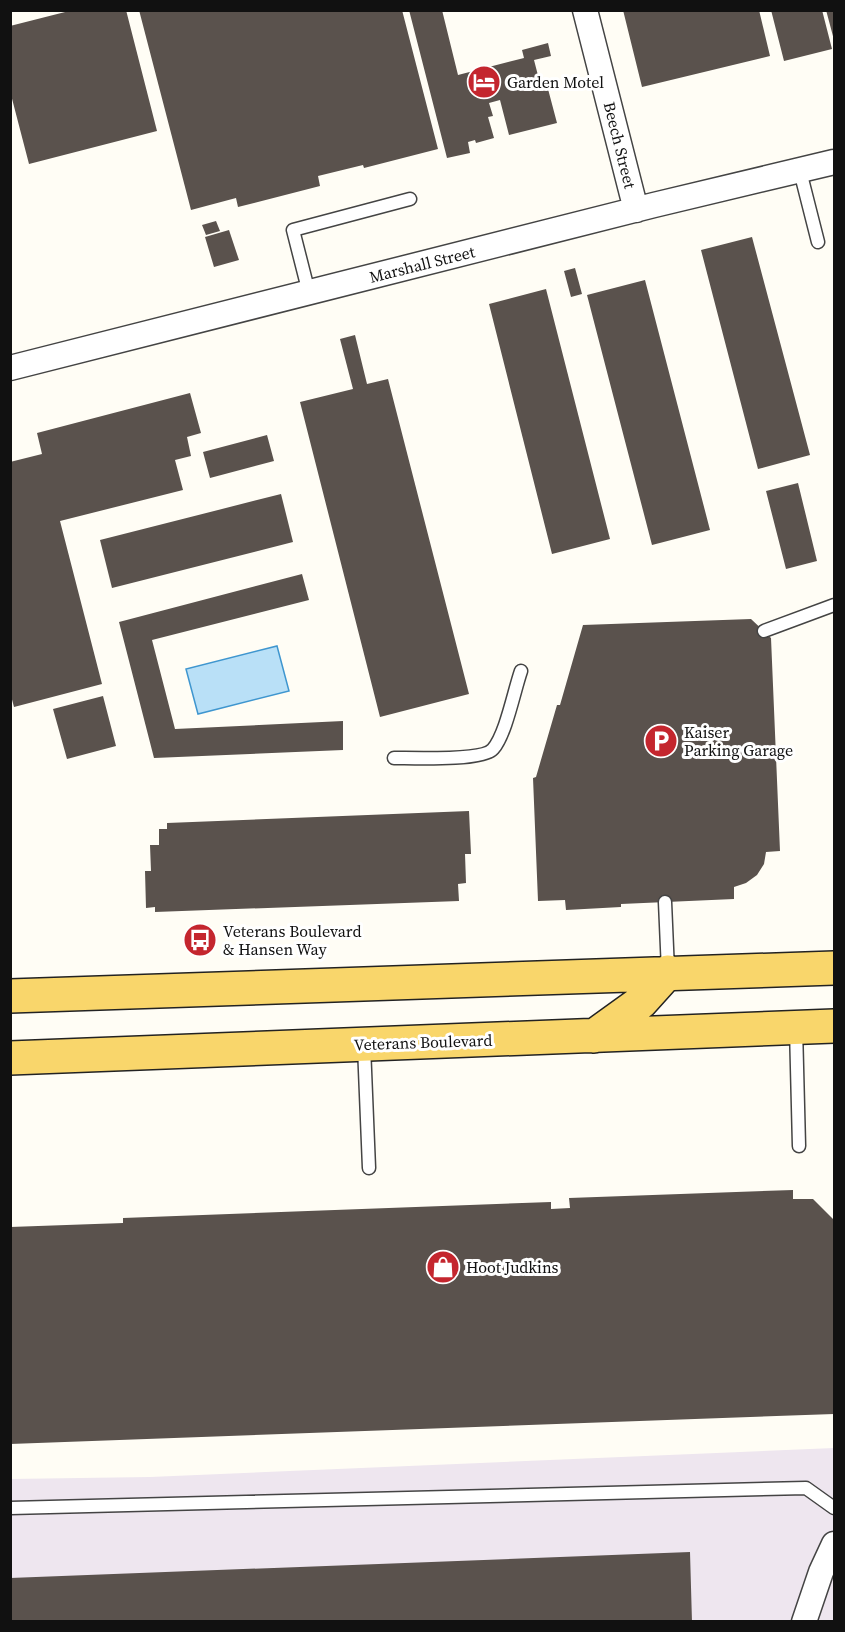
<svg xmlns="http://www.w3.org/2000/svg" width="845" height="1632" viewBox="0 0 845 1632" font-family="'Source Serif 4',serif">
<rect width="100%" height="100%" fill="#fffdf5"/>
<path fill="#eee6ef" d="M 834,1448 L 834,1621 L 11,1621 L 10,1479 L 150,1477 Z"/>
<path fill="#b9e0f7" stroke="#3f96cf" stroke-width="1.5" d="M 277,646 L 289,691 L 198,714 L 186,669 Z"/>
<path fill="#5a524d" d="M 73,10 L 126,10 L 157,131 L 29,164 L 10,91 L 10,26 Z
M 139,10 L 402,10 L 438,149 L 364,168 L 363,165 L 318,176 L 320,186 L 238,207 L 236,198 L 191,210 Z
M 409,10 L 442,10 L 458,75 L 524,58 L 522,50 L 548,43 L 551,56 L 534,60 L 542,91 L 548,89 L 557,123 L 509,135 L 500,100 L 489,103 L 493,116 L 488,117 L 494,138 L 476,143 L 475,140 L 468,142 L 470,153 L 447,158 Z
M 623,10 L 759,10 L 770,56 L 642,87 Z
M 771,10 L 822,10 L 832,49 L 784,61 Z
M 826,10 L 834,10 L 834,40 Z
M 216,221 L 220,231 L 206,235 L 202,225 Z
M 229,230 L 239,260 L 214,267 L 205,237 Z
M 752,237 L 810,455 L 758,469 L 701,250 Z
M 575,268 L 582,294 L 571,297 L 564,271 Z
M 645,280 L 710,530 L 652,545 L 587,295 Z
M 546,289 L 610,539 L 552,554 L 489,304 Z
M 355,335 L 367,384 L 388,379 L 469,694 L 380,717 L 300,402 L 353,389 L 340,339 Z
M 190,393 L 201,433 L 187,437 L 191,456 L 175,460 L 183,490 L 60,521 L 102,684 L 14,707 L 10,692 L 10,462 L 42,454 L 37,433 Z
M 267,435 L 274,461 L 210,478 L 203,452 Z
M 798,483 L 817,561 L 786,569 L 766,491 Z
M 281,494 L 293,542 L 112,588 L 100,540 Z
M 302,574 L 309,600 L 152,640 L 175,729 L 343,721 L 343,750 L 154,758 L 119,622 Z
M 751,619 L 771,638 L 780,851 L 766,852 L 764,864 L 757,875 L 746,883 L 734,887 L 734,899 L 621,904 L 621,907 L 566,910 L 565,900 L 538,901 L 533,778 L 536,777 L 557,705 L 560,705 L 583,625 Z
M 103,696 L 116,746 L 67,759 L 53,709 Z
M 469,811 L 471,854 L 465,854 L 466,883 L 458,884 L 459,901 L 155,912 L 155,907 L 146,908 L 145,871 L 151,871 L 150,845 L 159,845 L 159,829 L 167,829 L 167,823 Z
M 793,1190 L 793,1199 L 813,1199 L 834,1220 L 834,1414 L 10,1444 L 10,1227 L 123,1223 L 123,1218 L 551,1202 L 551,1209 L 570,1208 L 569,1198 Z
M 690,1552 L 692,1622 L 10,1622 L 10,1578 Z"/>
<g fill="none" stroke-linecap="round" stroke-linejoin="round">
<g stroke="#444" stroke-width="15">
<path id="service" d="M 800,171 L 818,242
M 309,293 L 293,230 L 410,199
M 764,631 L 834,605
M 394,758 C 413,758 483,761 493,749 C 506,734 514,691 521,671
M 665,902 L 668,971
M 796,1028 L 799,1146
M 364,1046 L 369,1168
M 10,1508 L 806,1488 L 834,1508"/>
</g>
<g stroke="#444" stroke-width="27">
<path id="minor" d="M 585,10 L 636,210
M 10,368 L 654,205 L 834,162
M 804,1622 L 821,1572 L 834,1544"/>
</g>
<g stroke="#222" stroke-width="36">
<path id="primary" d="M 10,996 L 834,968
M 594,1036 L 641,1002 L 668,972
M 10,1058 L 834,1026"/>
</g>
<use href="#service" stroke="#fff" stroke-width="12"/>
<use href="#minor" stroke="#fff" stroke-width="24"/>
<use href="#primary" stroke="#f9d66b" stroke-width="33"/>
</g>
<defs>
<g id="hotel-disc" transform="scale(1.725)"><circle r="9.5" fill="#c4262e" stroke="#fff"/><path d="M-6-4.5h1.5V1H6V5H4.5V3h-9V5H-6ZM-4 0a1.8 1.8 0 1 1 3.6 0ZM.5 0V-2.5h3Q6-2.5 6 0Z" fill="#fff"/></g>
<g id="parking-disc" transform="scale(1.725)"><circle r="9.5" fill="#c4262e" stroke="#fff"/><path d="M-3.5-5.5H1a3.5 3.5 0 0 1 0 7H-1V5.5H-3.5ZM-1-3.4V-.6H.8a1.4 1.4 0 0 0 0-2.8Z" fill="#fff"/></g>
<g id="bus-disc" transform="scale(1.725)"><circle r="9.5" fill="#c4262e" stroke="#fff"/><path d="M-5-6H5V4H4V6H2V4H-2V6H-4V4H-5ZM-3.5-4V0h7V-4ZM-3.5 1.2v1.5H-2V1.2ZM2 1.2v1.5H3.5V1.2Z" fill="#fff"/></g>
<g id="shop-disc" transform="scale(1.725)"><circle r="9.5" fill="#c4262e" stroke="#fff"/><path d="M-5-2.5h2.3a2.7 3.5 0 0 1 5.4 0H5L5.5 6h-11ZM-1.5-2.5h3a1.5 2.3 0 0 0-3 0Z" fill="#fff"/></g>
</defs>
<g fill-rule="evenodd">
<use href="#hotel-disc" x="484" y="82"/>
<use href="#parking-disc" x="661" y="741"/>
<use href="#bus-disc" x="200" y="940"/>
<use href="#shop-disc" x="443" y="1267"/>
</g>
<g text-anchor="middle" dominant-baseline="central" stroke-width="6" stroke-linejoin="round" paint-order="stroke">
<g font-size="16" fill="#111" stroke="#fff" text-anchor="start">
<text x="507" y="82">Garden Motel</text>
<text x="684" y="732">Kaiser<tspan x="684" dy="18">Parking Garage</tspan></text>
<text x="223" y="931">Veterans Boulevard<tspan x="223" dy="18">&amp; Hansen Way</tspan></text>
<text x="466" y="1267">Hoot Judkins</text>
</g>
<g font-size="16" fill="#111" stroke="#fff">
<text transform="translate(620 145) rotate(76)">Beech Street</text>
<text transform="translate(422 264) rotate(-14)">Marshall Street</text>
<text transform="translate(423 1042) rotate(-2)">Veterans Boulevard</text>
</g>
</g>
<rect width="845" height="1632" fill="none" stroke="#111111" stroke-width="24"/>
</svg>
